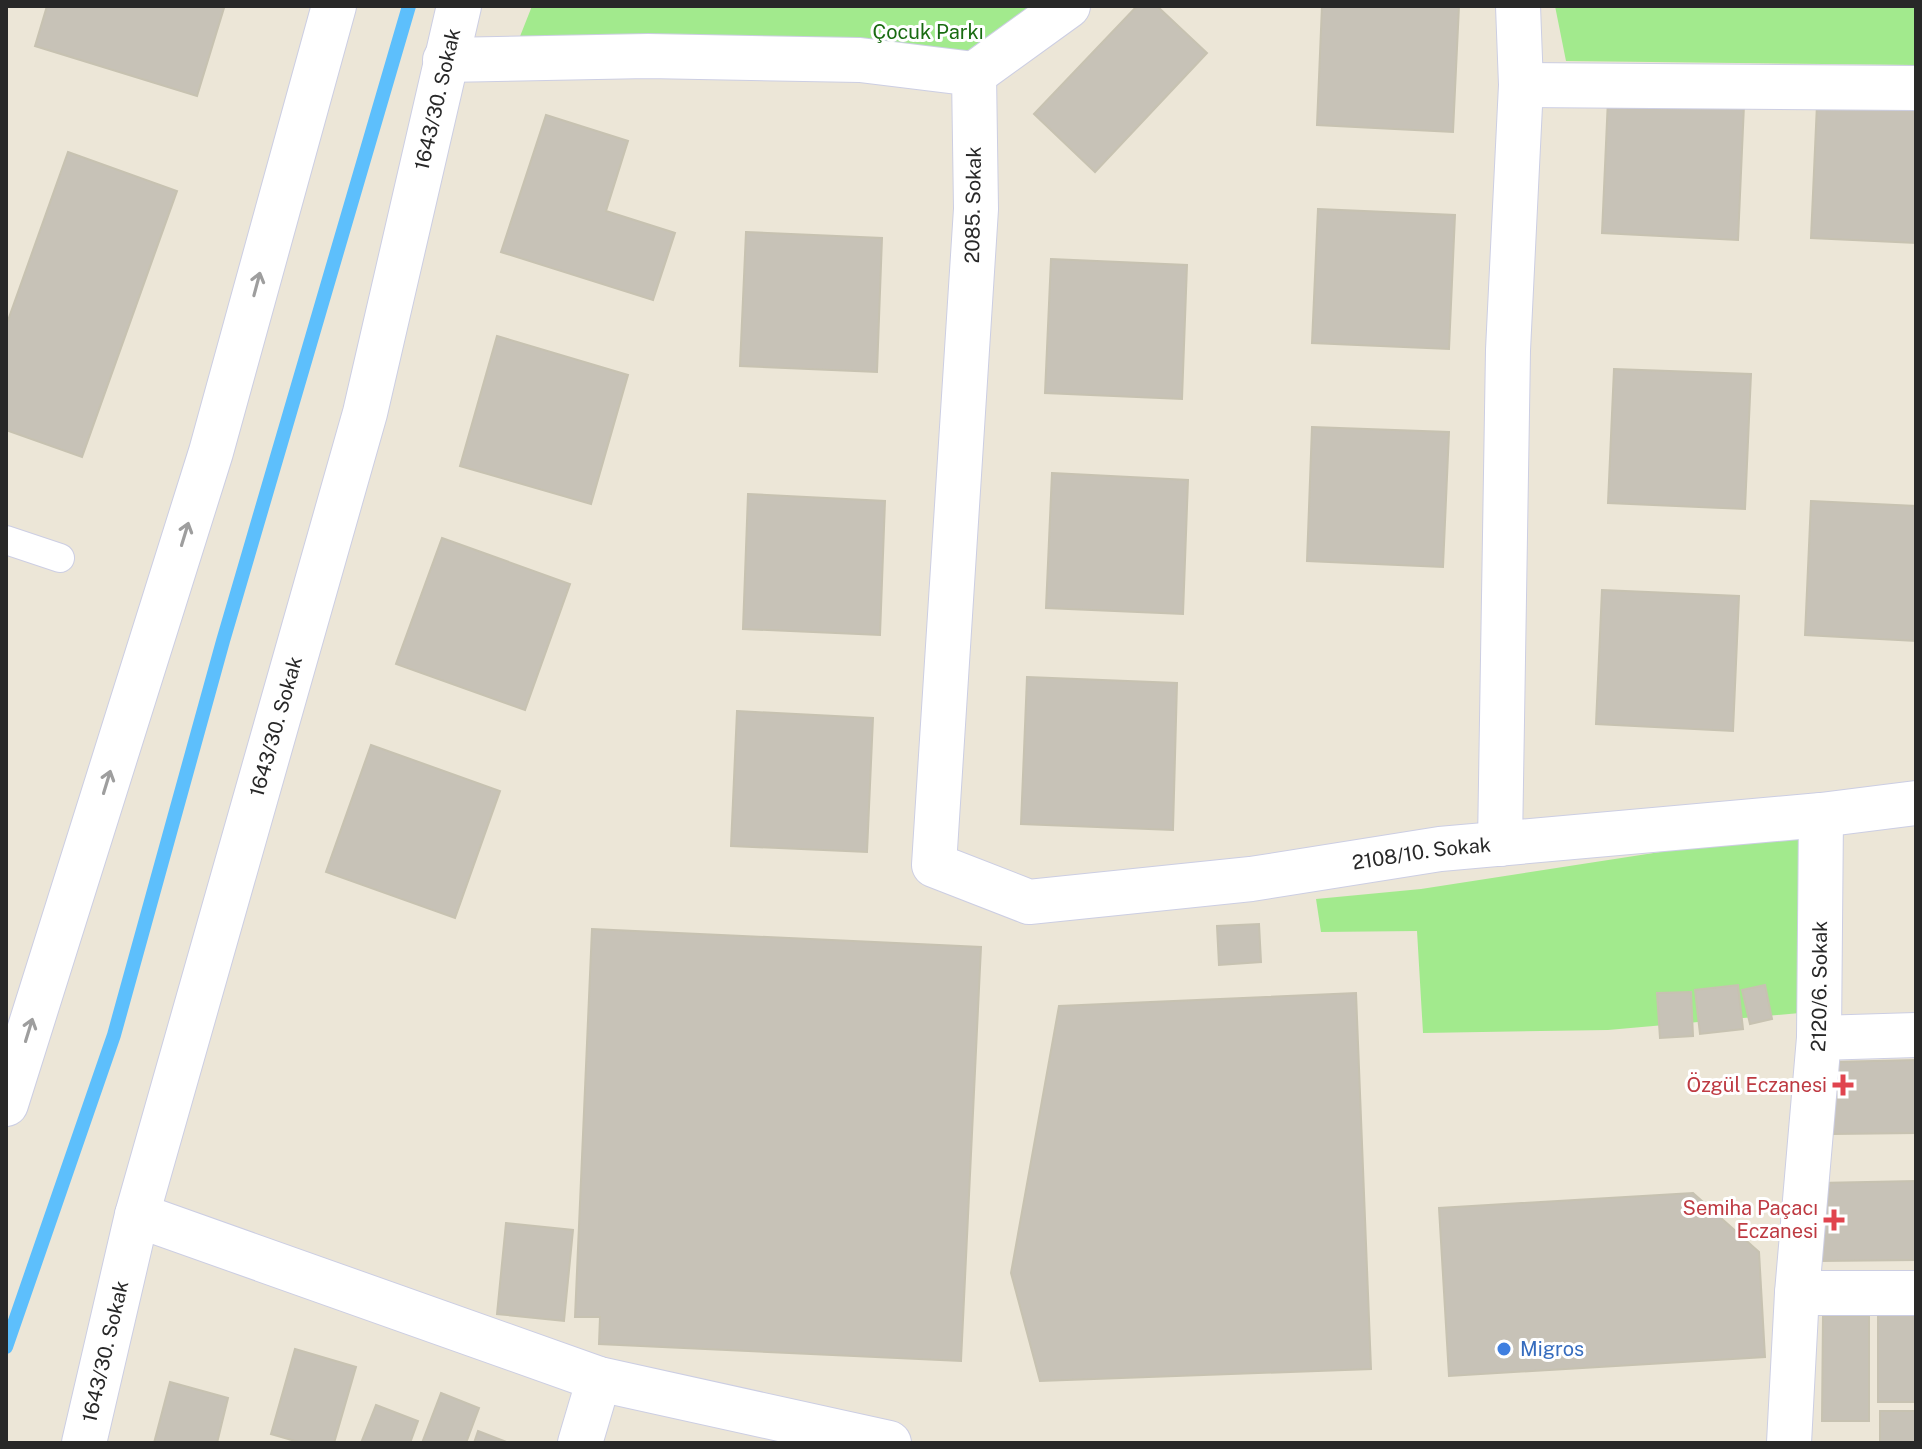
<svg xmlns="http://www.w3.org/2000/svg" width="1922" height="1449" viewBox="0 0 1922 1449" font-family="'Public Sans',sans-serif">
<rect width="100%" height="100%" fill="#ece6d7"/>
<path fill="#a2ea8d" d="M 532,6 L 1047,6 L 970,61 L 517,44 Z
M 1555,6 L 1916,6 L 1916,65 L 1566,61 Z
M 1803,830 L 1811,1012 L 1608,1030 L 1423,1033 L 1417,931 L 1321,932 L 1316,899 L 1421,889 Z"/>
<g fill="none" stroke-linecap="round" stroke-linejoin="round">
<path stroke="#5dbffc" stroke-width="14" d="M 6,1347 L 114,1035 L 223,641 L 409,6"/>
</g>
<path fill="#c7c2b7" stroke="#c7c2b1" stroke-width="2" d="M 47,6 L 217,6 L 224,8 L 197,96 L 35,46 Z
M 1137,6 L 1157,6 L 1207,53 L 1095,172 L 1034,114 Z
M 1322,6 L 1459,6 L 1453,132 L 1317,125 Z
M 1608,99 L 1744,105 L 1738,240 L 1602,233 Z
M 1817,104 L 1916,108 L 1916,243 L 1811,238 Z
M 546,115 L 628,141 L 606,211 L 675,233 L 653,300 L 501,252 Z
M 68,152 L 177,191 L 82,457 L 6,430 L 6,326 Z
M 1318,209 L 1455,215 L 1449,349 L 1312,343 Z
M 746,232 L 882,238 L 877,372 L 740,366 Z
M 1051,259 L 1187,265 L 1182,399 L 1045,393 Z
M 497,336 L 628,375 L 591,504 L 460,466 Z
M 1614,369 L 1751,374 L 1745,509 L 1608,503 Z
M 1312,427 L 1449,432 L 1443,567 L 1307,561 Z
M 1052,473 L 1188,480 L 1183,614 L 1046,608 Z
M 748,494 L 885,501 L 880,635 L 743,629 Z
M 1811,501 L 1916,506 L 1916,641 L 1805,635 Z
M 442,538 L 570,584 L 525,710 L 396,664 Z
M 1602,590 L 1739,596 L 1733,731 L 1596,724 Z
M 1027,677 L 1177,683 L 1173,830 L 1021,824 Z
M 737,711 L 873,718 L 867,852 L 731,846 Z
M 371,745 L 500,791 L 455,918 L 326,872 Z
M 1259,924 L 1261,962 L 1219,965 L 1217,926 Z
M 592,929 L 981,947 L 961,1361 L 599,1344 L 600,1317 L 575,1317 Z
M 1738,985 L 1743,1029 L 1700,1034 L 1695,990 Z
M 1765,985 L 1772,1019 L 1750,1024 L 1742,990 Z
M 1691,992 L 1693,1036 L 1660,1038 L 1657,993 Z
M 1356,993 L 1371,1369 L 1040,1381 L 1011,1273 L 1059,1006 Z
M 1916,1060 L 1916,1133 L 1833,1134 L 1831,1062 Z
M 1916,1181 L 1916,1260 L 1819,1261 L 1818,1183 Z
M 1693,1193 L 1759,1252 L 1765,1357 L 1449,1376 L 1439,1208 Z
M 506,1223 L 573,1230 L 564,1321 L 497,1314 Z
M 1878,1314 L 1916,1314 L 1916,1402 L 1878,1402 Z
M 1823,1316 L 1869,1316 L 1869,1421 L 1822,1421 Z
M 295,1349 L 356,1367 L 334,1443 L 302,1443 L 271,1434 Z
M 170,1382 L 228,1398 L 217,1443 L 154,1443 Z
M 441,1393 L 479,1408 L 466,1443 L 422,1443 Z
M 376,1405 L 418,1421 L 410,1443 L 361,1443 Z
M 1880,1411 L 1916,1411 L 1916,1443 L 1880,1443 Z
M 478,1431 L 509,1443 L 474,1443 Z"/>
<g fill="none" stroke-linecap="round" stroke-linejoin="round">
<g stroke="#cccee3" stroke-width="30">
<path id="lane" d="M 6,540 L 60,558"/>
</g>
<g stroke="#cccee3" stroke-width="46">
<g id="street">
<path id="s1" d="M 445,60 L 648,56 L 860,60 L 974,74 L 976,209 L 934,865 L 1029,902 L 1251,879 L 1440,849 L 1821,815 L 1916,803"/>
<path d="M 974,74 L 1068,6"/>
<path d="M 1521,85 L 1916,88"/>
<path d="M 1500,844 L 1508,350 L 1521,85 L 1518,6"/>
<path d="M 1819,1038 L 1916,1035"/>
<path d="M 6,1104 L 211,452 L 334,6"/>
<path d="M 137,1215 L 599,1379 L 889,1443"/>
<path d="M 1797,1293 L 1916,1293"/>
<path id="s2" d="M 84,1443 L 137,1215 L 365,413 L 459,6"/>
<path d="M 580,1443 L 599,1379"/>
<path id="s3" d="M 1789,1443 L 1797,1293 L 1819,1038 L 1821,815"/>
</g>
</g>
<use href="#lane" stroke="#fff" stroke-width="28"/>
<use href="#street" stroke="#fff" stroke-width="44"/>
</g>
<defs><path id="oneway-shaft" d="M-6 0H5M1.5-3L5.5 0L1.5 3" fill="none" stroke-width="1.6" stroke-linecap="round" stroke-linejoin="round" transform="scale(2)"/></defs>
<g stroke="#9e9e9e">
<use href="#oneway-shaft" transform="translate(257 284) rotate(-75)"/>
<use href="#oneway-shaft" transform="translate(185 534) rotate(-73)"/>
<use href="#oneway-shaft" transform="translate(107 782) rotate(-73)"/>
<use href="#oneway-shaft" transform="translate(29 1030) rotate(-73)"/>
</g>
<g fill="#e0444e" stroke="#fff" stroke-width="3">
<path d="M1839 1073h8v8h8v8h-8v8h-8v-8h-8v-8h8z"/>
<path d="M1830 1208h8v8h8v8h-8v8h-8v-8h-8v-8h8z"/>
</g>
<circle fill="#3f7fe0" stroke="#fff" stroke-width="3" cx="1504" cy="1349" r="8"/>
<g text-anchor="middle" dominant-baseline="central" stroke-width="6" stroke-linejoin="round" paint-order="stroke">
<g font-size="20" fill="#196b11" stroke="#fff">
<text x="928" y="32">Çocuk Parkı</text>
</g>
<g font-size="20" fill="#282828" stroke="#fff">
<text stroke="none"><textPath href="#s2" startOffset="1390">1643/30. Sokak</textPath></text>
<text transform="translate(973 205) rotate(-89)">2085. Sokak</text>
<text stroke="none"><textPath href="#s2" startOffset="742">1643/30. Sokak</textPath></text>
<text stroke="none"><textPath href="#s1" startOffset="1820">2108/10. Sokak</textPath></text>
<text stroke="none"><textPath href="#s3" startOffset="458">2120/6. Sokak</textPath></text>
<text stroke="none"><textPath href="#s2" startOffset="94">1643/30. Sokak</textPath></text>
</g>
<g font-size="20" fill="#be3a42" stroke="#fff" text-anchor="end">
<text x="1827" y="1085">Özgül Eczanesi</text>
<text x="1818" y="1208">Semiha Paçacı<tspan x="1818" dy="23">Eczanesi</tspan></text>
</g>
<g font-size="20" fill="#366cbe" stroke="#fff" text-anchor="start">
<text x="1520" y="1349">Migros</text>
</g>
</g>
<rect width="1922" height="1449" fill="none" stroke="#282828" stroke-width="16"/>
</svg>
